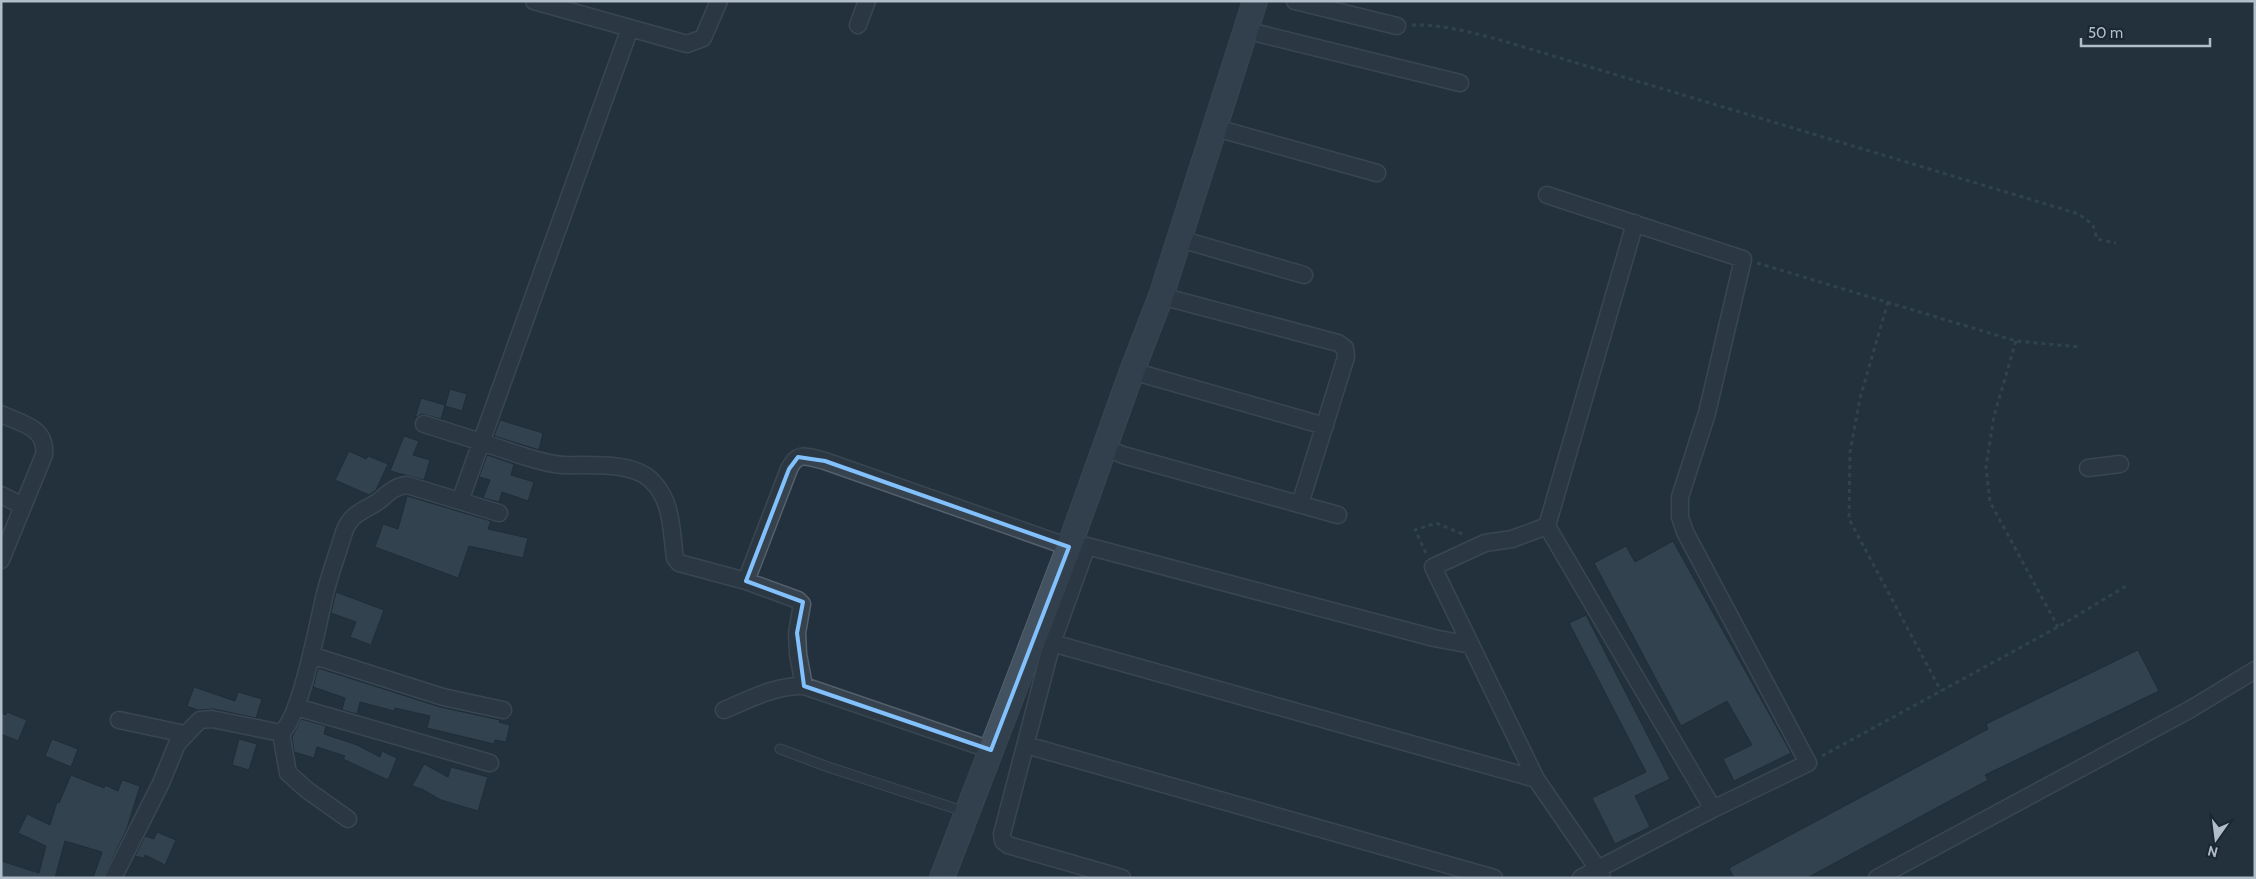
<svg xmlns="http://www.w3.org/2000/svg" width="2256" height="879" viewBox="0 0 2256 879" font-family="Cabin,sans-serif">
<rect width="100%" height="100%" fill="#22313d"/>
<path fill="#455764" stroke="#1d2934" d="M 450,389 L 467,394 L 462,411 L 445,406 Z
M 421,398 L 445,405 L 441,419 L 422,414 L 415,418 Z
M 500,420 L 543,433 L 539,450 L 494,436 Z
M 404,436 L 419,441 L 413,455 L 430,460 L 424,480 L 390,471 Z
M 349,451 L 366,459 L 368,456 L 388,464 L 376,490 L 369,495 L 335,480 Z
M 487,455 L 514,464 L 511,475 L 534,482 L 528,501 L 502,492 L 499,502 L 483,498 L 490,480 L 479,477 Z
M 407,496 L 491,521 L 488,529 L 528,538 L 523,558 L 469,546 L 458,578 L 375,547 L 383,524 L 398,529 Z
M 1673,541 L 1791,753 L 1734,781 L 1723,759 L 1752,745 L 1727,701 L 1681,726 L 1594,563 L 1626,546 L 1635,562 Z
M 336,592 L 384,610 L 371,645 L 350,637 L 356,622 L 331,613 Z
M 1586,615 L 1670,779 L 1635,796 L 1650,827 L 1615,844 L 1592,798 L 1646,772 L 1569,623 Z
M 2138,650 L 2159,691 L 1985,775 L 1988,780 L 1807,878 L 1734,878 L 1729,868 L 1988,729 L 1986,724 Z
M 318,668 L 440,707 L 500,720 L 499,722 L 510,725 L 506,742 L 495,740 L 494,744 L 427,728 L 430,716 L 395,708 L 394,711 L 360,702 L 357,714 L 342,710 L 345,698 L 313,687 Z
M 194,687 L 235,701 L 238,692 L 262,699 L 256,718 L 214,709 L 198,710 L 187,706 Z
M 7,712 L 27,720 L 18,741 L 1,734 L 1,713 L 6,715 Z
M 301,719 L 326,726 L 324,734 L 357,745 L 380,757 L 382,751 L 397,758 L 388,780 L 343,759 L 345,756 L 317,747 L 314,758 L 294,752 L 292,737 Z
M 52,739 L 78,749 L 71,767 L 45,756 Z
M 239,739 L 257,744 L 249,770 L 232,765 Z
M 424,764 L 448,777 L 451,767 L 488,777 L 478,811 L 441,800 L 422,789 L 412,786 Z
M 71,775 L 104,788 L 105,785 L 118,791 L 122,780 L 140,786 L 127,828 L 103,878 L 93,878 L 102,852 L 65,841 L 55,878 L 1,878 L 1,861 L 39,873 L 46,846 L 18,833 L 27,814 L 50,825 L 57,802 L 59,803 Z
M 157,832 L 176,840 L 165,865 L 145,855 L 144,858 L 135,856 L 145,836 L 154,839 Z"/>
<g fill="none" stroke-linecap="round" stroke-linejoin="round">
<g stroke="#54606b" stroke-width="11">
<path id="lane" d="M 780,749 L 828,767 L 966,812"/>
</g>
<g stroke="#54606b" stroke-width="19">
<path id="street" d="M 534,1 L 687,44 L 703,38 L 719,1
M 1295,1 L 1397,26
M 858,25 L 867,1
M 1245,30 L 1460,83
M 1216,128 L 1377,173
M 1547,195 L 1743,259 L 1707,413 L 1680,497 L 1680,517 L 1685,532 L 1808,763 L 1713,809
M 1180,239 L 1304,275
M 1161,296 L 1338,343 L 1345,348 L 1346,357 L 1300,504
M 1132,371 L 1325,426
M 1,414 C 22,424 47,427 44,455 L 1,560
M 424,424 C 453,433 482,442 511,452 C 527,457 545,464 563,465 C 587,466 632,461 651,480 C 673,501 671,531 675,558 L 679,563 L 746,581 L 798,600 L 802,604 L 797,633 L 798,654 L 804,686
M 1104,447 L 1123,455 L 1338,515
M 2088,468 L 2120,464
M 1,495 L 23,506
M 460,501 L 630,28
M 1547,526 L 1635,223
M 746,581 L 789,469 C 798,450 808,457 825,461 L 1069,547
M 1052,643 L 1536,779
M 311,655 L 443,697 L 503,710
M 296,707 L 490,763
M 724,710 C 750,699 776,685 804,686 L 991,750
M 119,720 L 185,734
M 281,733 L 288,773 L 307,790 L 348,819
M 1026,745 L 1494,878
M 113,878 L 161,783 L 177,744 L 193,727 L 200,720 L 212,719 L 281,733 C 301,717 318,622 325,594 C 330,573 338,553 344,532 C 351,514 361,512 376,503 C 386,496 393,486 407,485 L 499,513
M 1122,878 L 1008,845 L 1003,841 L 1002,834 L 1052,643 L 1087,546 L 1434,638 L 1471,645
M 1581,878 L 1598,869 L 1536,779 L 1433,567 L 1485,543 L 1512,539 L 1547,526 L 1713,809 L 1598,869 L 1602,878
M 1877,878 L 2189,710 L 2255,670"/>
</g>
<g stroke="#54606b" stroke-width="26">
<path id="secondary" d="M 942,878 L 1069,547 L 1132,371 L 1161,296 L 1255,1"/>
</g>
<path stroke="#415a5a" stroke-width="3" stroke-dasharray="4 4" stroke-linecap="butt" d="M 1412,25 C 1441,24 1469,32 1497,39 L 2079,214 L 2093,225 L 2097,239 L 2116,243
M 1757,263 L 2016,341 L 2080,347
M 1888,302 L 1860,398 L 1850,452 L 1849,519 L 1941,691
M 2016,341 L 1994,416 L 1986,467 L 1990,502 L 2058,627
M 1426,553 L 1415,530 L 1436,523 L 1465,535
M 1822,756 L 2058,627 L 2126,586"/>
<use href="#lane" stroke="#36424d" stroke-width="9"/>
<use href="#street" stroke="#36424d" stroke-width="16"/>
<use href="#secondary" stroke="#435260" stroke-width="24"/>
</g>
<path d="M0 0H2256V879H0ZM 798,457 L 825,461 L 1069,547 L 991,750 L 804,686 L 797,633 L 803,602 L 746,581 L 789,469 Z" fill="#22313d" fill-opacity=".55" fill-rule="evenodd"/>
<path fill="none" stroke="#82c1fd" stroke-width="4" stroke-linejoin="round" d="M 798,457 L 825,461 L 1069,547 L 991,750 L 804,686 L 797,633 L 803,602 L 746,581 L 789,469 Z"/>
<rect width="2256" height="879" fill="none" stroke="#b1bdc9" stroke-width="5"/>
<g transform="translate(2216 839) rotate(194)" stroke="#1b2732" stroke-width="4" paint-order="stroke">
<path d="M0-4L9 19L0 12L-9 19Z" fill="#b1bdc9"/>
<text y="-8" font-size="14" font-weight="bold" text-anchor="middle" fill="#b1bdc9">N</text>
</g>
<path d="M2081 38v8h129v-8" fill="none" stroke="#b1bdc9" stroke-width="2.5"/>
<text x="2088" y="38" font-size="15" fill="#b1bdc9" stroke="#1b2732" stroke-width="4" paint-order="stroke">50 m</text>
</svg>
